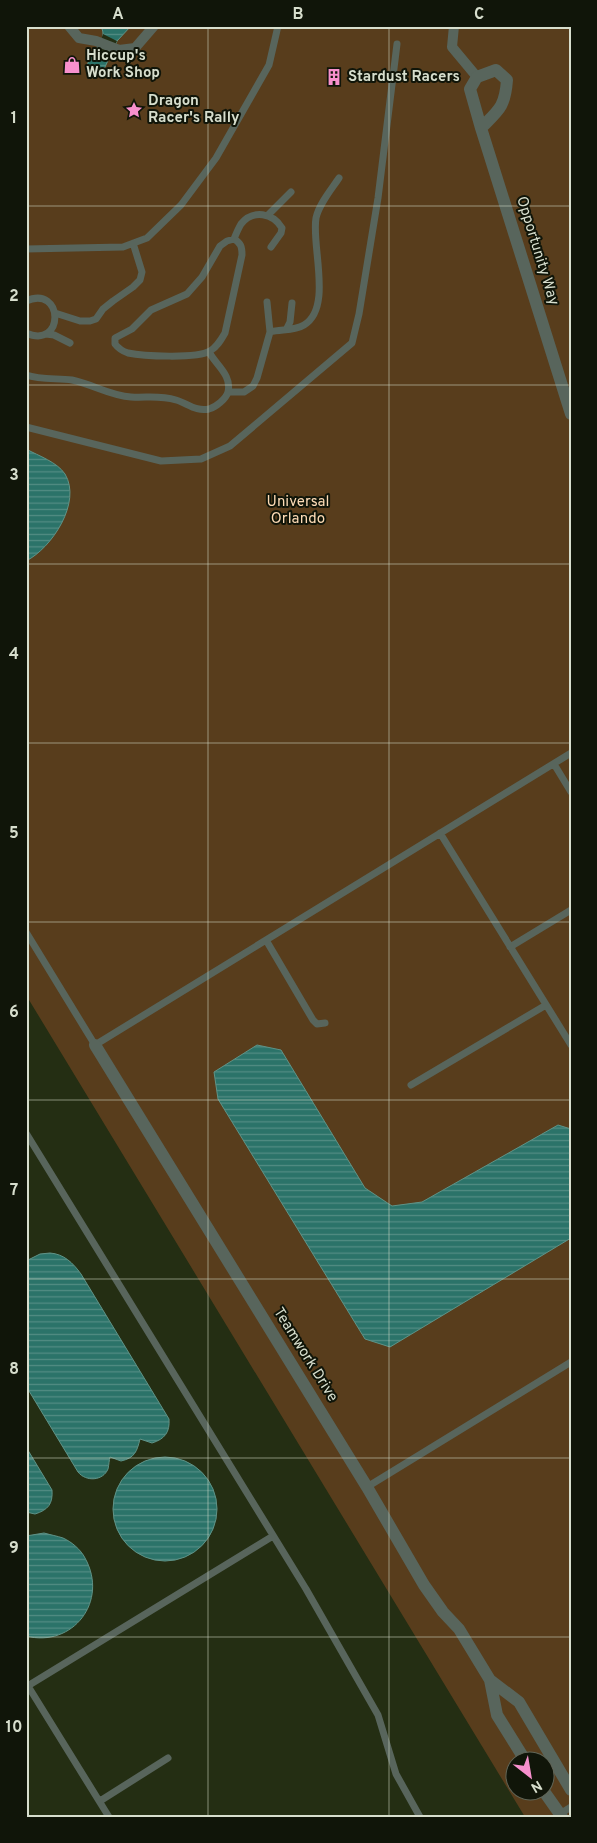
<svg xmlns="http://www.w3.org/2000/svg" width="597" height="1843" viewBox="0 0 597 1843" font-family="Overpass,sans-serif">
<defs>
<pattern id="water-rules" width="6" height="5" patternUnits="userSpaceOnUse" patternTransform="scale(1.25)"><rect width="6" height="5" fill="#2b7369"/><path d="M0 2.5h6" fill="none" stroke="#538d84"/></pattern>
</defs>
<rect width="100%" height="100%" fill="#242e13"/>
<path fill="#583d1c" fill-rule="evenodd" d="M 26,26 L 571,26 L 571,1817 L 525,1817 L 26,995 ZM 514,1760 L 544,1760 L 544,1790 L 514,1790 Z"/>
<path fill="url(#water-rules)" stroke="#5f9387" d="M 101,26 L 131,26 L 117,41 L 105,67 L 100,74 L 93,76 L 88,74 C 82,60 102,48 103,34 C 103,31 102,29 101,26 Z
M 26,449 C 39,456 57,462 65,474 C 82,502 52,548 26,561 Z
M 257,1045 L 281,1050 L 365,1188 L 392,1206 L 422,1202 L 558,1125 L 571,1129 L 571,1238 L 390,1347 L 365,1339 L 218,1099 L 214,1072 Z
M 50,1253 C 64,1254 73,1263 81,1274 L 169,1419 C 170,1432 165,1439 152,1443 L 140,1439 C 137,1451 135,1458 121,1461 L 110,1457 C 109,1460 109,1465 108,1469 C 103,1481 86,1482 78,1472 L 26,1386 L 26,1261 L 40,1254 Z
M 26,1447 L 52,1490 C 53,1504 48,1510 35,1514 L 26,1512 Z
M113 1509a52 52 0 1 1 104 0a52 52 0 1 1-104 0Z
M 44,1533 C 51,1535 57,1536 63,1538 C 72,1542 81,1550 85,1558 C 109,1601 73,1648 26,1636 L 26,1536 Z"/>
<path fill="#242e13" d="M 103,34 L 117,41 L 109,57 L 97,51 Z"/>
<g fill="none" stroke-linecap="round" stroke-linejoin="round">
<path stroke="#58655c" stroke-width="7" d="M 268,215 L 291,192
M 234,239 C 241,243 242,247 242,255 L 225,333 C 221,340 217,347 210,351 C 197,359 142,356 128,353 C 122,351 118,348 115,344 L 115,338 L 132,329 L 151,310 L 187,294 L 202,277 L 220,246 L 227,241 Z
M 234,239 C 236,234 238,229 241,224 C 253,209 273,213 282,228 L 281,233 L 271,247
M 26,249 L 123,247 L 147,238 L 181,205 L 216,158 L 269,65 L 278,26
M 26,301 C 64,284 65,350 26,333
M 55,313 L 80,321 L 90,321 L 96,319 L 103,309 L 113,301 L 133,287 L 140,280 L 142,272 L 133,243
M 287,328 L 290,322 L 292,303
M 270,332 C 281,329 294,331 304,325 C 333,308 311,245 316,218 C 319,204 331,190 339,178
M 46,334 L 54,335 L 70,343
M 26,375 C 41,380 57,378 72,380 C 92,384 111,396 131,397 C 147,398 159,395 176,400 C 187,403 196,412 209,409 C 216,407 226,399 228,392 C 232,375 216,365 209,352
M 228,392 L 244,392 L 253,386 L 257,378 L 270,332 L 267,302
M 26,427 L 161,461 L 201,459 L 230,446 L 352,343 L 359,314 L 378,198 L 397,44
M 554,764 L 571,792
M 440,833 L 571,1045
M 26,932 L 95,1045 L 571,753
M 266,940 L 313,1020 L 317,1024 L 325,1023
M 510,947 L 571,910
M 411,1085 L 546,1005
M 26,1133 L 306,1589 L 378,1715 L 396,1774 L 420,1817
M 367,1487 L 571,1362
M 28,1686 L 109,1817
M 26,1687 L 273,1536
M 100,1801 L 168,1758
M 560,1814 L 571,1807"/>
<path stroke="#58655c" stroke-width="10" d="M 69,26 L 79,38 L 96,41 L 119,50 L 135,48 L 154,26
M 454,26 L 452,47 L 477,77"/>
<path stroke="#58655c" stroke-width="12" d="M 481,128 C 499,110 505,107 507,80 L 496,70 L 477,77 L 470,89 L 481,128 L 571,414
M 95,1045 L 367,1487 L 424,1585 L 443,1612 L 459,1629 L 490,1680 L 497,1715 L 525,1760
M 490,1680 L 519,1702 L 571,1790
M 543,1790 L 562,1817"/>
</g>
<path fill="none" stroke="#d7decd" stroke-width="1" stroke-opacity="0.55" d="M 208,26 L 208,1817M 389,26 L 389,1817M 26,206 L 571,206M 26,385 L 571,385M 26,564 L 571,564M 26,743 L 571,743M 26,922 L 571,922M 26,1100 L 571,1100M 26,1279 L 571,1279M 26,1458 L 571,1458M 26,1637 L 571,1637"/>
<defs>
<g id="shop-bare" transform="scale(1.35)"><path d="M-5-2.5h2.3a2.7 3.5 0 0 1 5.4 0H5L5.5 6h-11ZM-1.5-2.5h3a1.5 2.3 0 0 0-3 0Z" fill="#f790cd" stroke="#101509" stroke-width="2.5" paint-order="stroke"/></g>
<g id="building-bare" transform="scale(1.35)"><path d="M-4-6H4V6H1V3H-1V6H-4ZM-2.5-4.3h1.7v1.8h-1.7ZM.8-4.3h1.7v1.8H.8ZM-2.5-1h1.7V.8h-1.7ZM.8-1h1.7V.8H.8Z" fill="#f790cd" stroke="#101509" stroke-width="2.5" paint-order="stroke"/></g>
<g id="sight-bare" transform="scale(1.35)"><path d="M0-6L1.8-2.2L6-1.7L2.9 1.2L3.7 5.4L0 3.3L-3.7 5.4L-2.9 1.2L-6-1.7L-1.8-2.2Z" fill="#f790cd" stroke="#101509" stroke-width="2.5" paint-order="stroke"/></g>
</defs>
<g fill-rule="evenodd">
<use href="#shop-bare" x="72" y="65"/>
<use href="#building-bare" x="334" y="77"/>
<use href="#sight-bare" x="134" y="110"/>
</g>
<g text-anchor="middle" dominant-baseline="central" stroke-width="4" stroke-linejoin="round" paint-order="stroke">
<g font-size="15" font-weight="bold" fill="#d7decd" stroke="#101509" text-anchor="start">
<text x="86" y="56">Hiccup's<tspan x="86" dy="17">Work Shop</tspan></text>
<text x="348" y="77">Stardust Racers</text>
<text x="148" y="101">Dragon<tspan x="148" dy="17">Racer's Rally</tspan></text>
</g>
<g font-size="15" fill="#d7decd" stroke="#101509">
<text transform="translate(537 251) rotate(73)">Opportunity Way</text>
<text transform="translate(305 1355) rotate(58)">Teamwork Drive</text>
</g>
<g font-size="15" fill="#fddbb6" stroke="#101509">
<text x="298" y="502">Universal<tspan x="298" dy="17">Orlando</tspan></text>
</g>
</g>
<rect width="597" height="1843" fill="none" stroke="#101509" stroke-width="55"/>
<g transform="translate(530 1776) rotate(149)"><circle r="24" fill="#101509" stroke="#606557"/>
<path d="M0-4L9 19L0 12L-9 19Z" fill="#f790cd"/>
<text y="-8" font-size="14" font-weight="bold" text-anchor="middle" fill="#d7decd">N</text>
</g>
<rect x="28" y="28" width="542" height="1788" fill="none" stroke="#d7decd" stroke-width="2"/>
<g font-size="16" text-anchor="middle" font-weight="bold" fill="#d7decd">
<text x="118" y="19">A</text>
<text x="298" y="19">B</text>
<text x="479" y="19">C</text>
<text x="14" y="123">1</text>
<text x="14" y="301">2</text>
<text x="14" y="480">3</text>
<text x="14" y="659">4</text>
<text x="14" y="838">5</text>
<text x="14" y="1017">6</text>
<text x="14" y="1195">7</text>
<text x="14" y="1374">8</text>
<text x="14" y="1553">9</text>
<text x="14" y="1732">10</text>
</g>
</svg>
